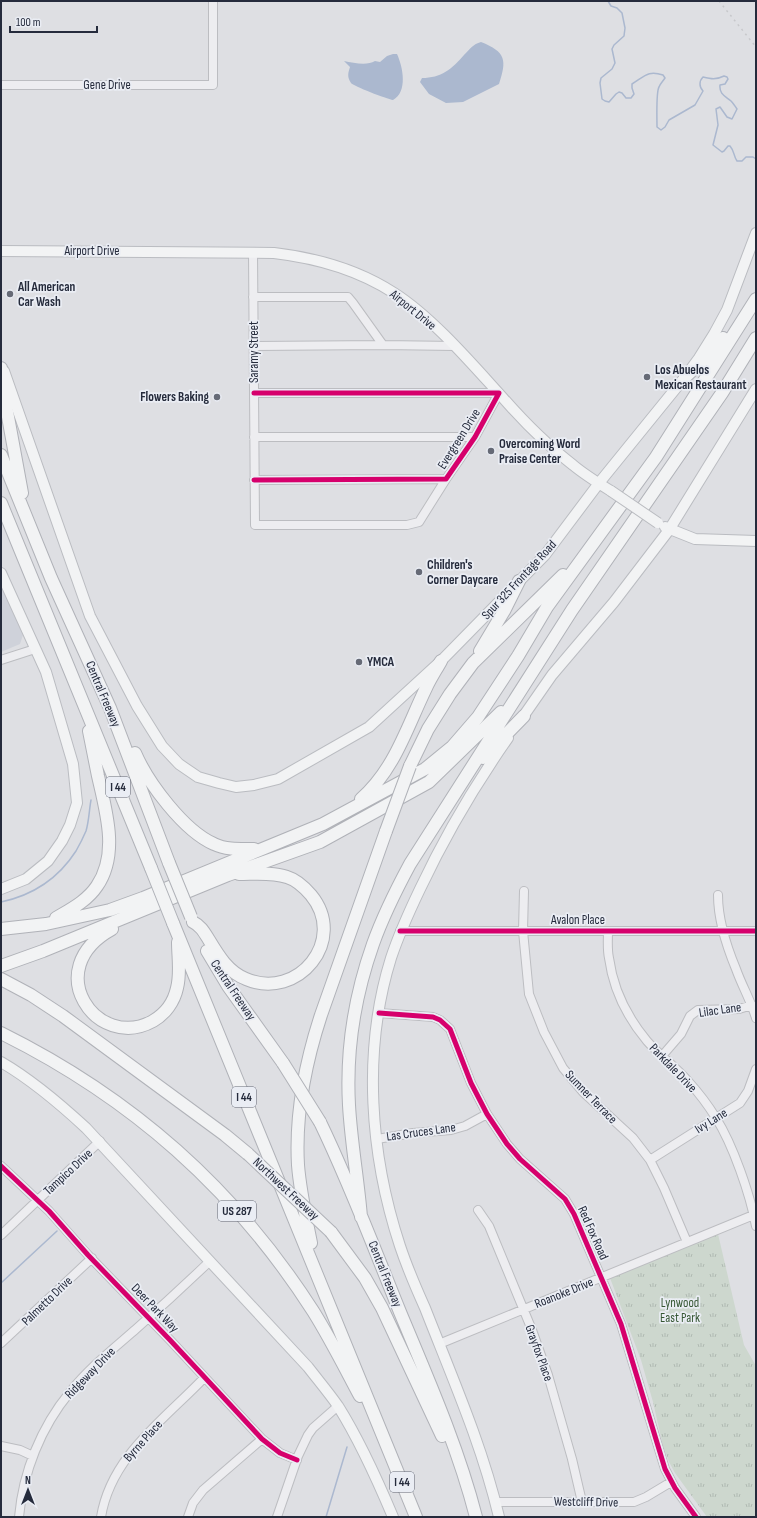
<svg xmlns="http://www.w3.org/2000/svg" width="757" height="1518" viewBox="0 0 757 1518" font-family="'Sofia Sans Condensed',sans-serif">
<defs>
<pattern id="grass-tufts" width="24" height="20" patternUnits="userSpaceOnUse"><rect width="24" height="20" fill="#cdd7ce"/><path d="M3 7l-1-3M5 7V3M7 7l1-3M15 17l-1-3M17 17v-4M19 17l1-3" fill="none" stroke="#b0b9b2"/></pattern>
</defs>
<rect width="100%" height="100%" fill="#dedfe3"/>
<path fill="#cfd2da" d="M 1,586 L 23,635 L 20,644 L 1,652 Z"/>
<path fill="url(#grass-tufts)" d="M 718,1234 L 744,1345 L 756,1366 L 756,1517 L 707,1517 L 675,1473 L 669,1462 L 663,1446 L 653,1402 L 641,1360 L 610,1278 Z"/>
<path fill="#abb8cf" d="M 481,42 C 506,52 507,60 499,84 L 463,102 L 446,103 L 429,94 L 420,82 L 422,78 C 441,78 452,69 464,55 C 470,49 473,44 481,42 Z
M 393,54 L 397,54 C 403,67 408,92 393,100 C 387,99 353,86 351,83 C 347,77 348,73 350,67 L 344,61 C 354,63 367,66 375,61 L 380,62 L 387,56 Z"/>
<g fill="none" stroke-linecap="round" stroke-linejoin="round">
<path stroke="#abb8cf" stroke-width="1.5" d="M 608,1 L 611,6 L 617,8 L 622,13 L 625,28 L 624,36 L 614,45 L 612,49 L 615,63 L 612,69 L 601,78 L 600,83 L 602,99 L 605,101 L 609,102 L 616,94 L 619,92 L 622,93 L 626,98 L 631,98 L 634,94 L 632,88 L 632,84 C 645,76 648,70 663,75 L 665,78 C 663,81 660,84 659,87 C 656,92 657,120 657,127 L 661,130 L 665,127 L 669,120 L 695,105 L 703,91 C 699,87 699,81 703,77 C 711,79 716,80 724,76 L 727,77 L 728,79 L 725,84 L 720,85 C 719,94 725,96 731,101 C 733,103 735,106 737,109 L 732,119 L 727,117 L 720,107 L 716,109 L 718,125 L 713,145 L 722,152 L 724,151 L 728,146 L 730,146 C 735,152 733,155 737,161 L 742,161 L 746,157 L 753,157 L 756,159
M 1,902 C 34,895 58,879 76,851 C 80,844 83,838 86,831 C 89,821 89,811 91,800
M 1,1283 L 57,1231
M 326,1517 L 347,1447"/>
<g stroke="#bcbdc1" stroke-width="10">
<path id="minor" d="M 1,85 L 213,85 L 213,1
M 253,252 L 255,525 L 407,525 L 419,522 L 446,479
M 253,297 L 348,297 L 353,303 L 383,345 L 455,346
M 254,346 L 383,345
M 254,393 L 499,393 L 475,437 L 446,479 L 254,480
M 254,437 L 475,437
M 1,660 L 35,649
M 524,891 L 523,931 L 529,994 L 544,1032 L 563,1068 L 583,1092 L 633,1138 L 650,1160 L 664,1188 L 687,1242
M 718,895 C 718,921 726,945 736,969 C 742,986 751,1001 756,1018
M 400,931 L 756,931
M 608,931 C 608,940 607,949 609,958 C 613,988 627,1017 647,1041 C 659,1055 675,1066 688,1081 C 698,1092 708,1105 716,1118 C 733,1145 750,1194 756,1226
M 379,1013 L 433,1017 L 440,1020 L 450,1029 L 471,1083 L 487,1114 L 507,1144 L 520,1159 L 565,1199 L 574,1214 L 621,1324 L 665,1469 L 675,1488 L 696,1517
M 662,1056 L 681,1034 L 690,1016 L 698,1010 L 739,1009 L 752,1005
M 377,1139 L 413,1133 L 451,1130 L 465,1126 L 487,1114
M 650,1160 L 740,1103 L 748,1091 L 756,1069
M 1,1166 L 49,1211 L 88,1255 L 170,1340 L 262,1439 L 280,1453 L 297,1460
M 478,1210 L 489,1226 L 532,1330 L 548,1375 L 572,1459 L 582,1502
M 1,1235 L 100,1141
M 1,1343 L 92,1258
M 439,1344 L 756,1214
M 1,1446 L 20,1450 L 33,1456
M 495,1502 L 634,1502 L 646,1497 L 671,1482
M 19,1517 C 23,1472 41,1427 70,1392 C 89,1368 113,1349 136,1329 C 161,1307 186,1284 210,1261
M 101,1517 C 111,1456 164,1420 204,1378
M 188,1517 L 193,1503 L 203,1490 L 262,1439
M 277,1517 L 298,1456 L 308,1435 L 313,1428 L 338,1406"/>
</g>
<g stroke="#babcc1" stroke-width="12">
<path id="major" d="M 1,251 L 274,253 C 317,258 357,269 394,293 C 433,318 472,364 503,398 C 524,422 548,446 573,465 C 585,475 598,483 611,491
M 4,371 L 90,616 L 137,706 L 162,746 L 179,764 L 198,777 L 219,783 L 236,787 L 254,785 L 278,779 L 369,727 L 441,661 L 545,555 L 599,483 L 685,377 L 699,358 L 714,334 L 727,310 L 756,233
M 665,527 L 695,539 L 756,541
M 1,573 L 46,672 L 73,764 L 77,803 L 70,825 L 62,841 L 48,861 L 26,879 L 1,889
M 520,721 L 552,675 L 614,602 L 669,530 L 756,389
M 1,1062 C 32,1080 59,1103 86,1128 L 308,1367 C 318,1380 329,1393 338,1406 C 360,1441 377,1479 393,1517
M 499,1517 C 482,1445 452,1377 425,1308 C 416,1288 407,1267 400,1246 C 370,1155 362,1051 391,958 C 399,934 409,912 420,889 C 445,836 475,785 508,738"/>
</g>
<g stroke="#b0b2b8" stroke-width="14">
<path id="highway" d="M 1,368 L 2,384 L 22,493
M 685,377 L 713,351 L 723,338
M 1,455 L 51,578 L 110,708 L 169,863
M 1,503 L 151,868
M 480,651 L 504,611 L 519,581
M 135,753 C 148,783 184,831 214,844 C 226,850 241,849 254,849
M 483,758 L 524,716
M 410,766 L 428,729 L 450,694 L 473,663 L 563,575
M 361,799 C 395,769 407,727 426,688 C 430,679 436,670 441,661
M 56,918 C 71,909 87,901 97,886 C 119,854 106,811 98,776 C 95,761 92,746 89,731
M 193,922 C 201,926 204,932 209,940 C 218,955 228,972 246,979 C 298,1001 348,940 311,895 C 305,888 297,880 287,877 C 272,872 255,874 239,874
M 173,923 L 416,1517
M 1,929 L 46,924 L 110,910 L 143,898 L 323,824 L 425,769 L 452,747 L 478,717 L 518,656 L 547,607 L 656,457 L 756,299
M 112,929 C 39,969 97,1052 153,1021 C 165,1014 174,1002 177,988 C 181,973 178,957 178,942
M 207,951 L 228,986 L 283,1063
M 1,966 L 43,951 L 228,875 L 320,842 L 429,782 L 501,712
M 1,979 L 31,995 L 63,1016 L 225,1135 L 248,1154
M 1,1033 C 132,1098 234,1188 313,1311 C 330,1338 345,1368 360,1396
M 320,1122 C 350,1184 374,1248 400,1312 C 428,1379 458,1447 476,1517
M 361,1217 C 358,1180 351,1142 349,1105 C 346,1051 355,995 373,944 C 383,916 396,890 410,864 L 572,610 L 722,393 L 756,338
M 331,1232 L 365,1278 L 382,1308 L 442,1436
M 311,1243 C 306,1218 300,1191 298,1165 C 295,1113 305,1064 321,1015 L 386,831"/>
</g>
<use href="#minor" stroke="#ededf0" stroke-width="8"/>
<use href="#major" stroke="#f2f3f4" stroke-width="10"/>
<use href="#highway" stroke="#f2f3f4" stroke-width="12"/>
<path stroke="#c7c8cb" stroke-width="1.5" stroke-dasharray="2 4" stroke-linecap="butt" d="M 719,1 L 756,47"/>
<g stroke="#babcc1" stroke-width="12" stroke-linecap="butt">
<path id="major-bridge" d="M 611,491 L 658,523"/>
</g>
<g stroke="#b0b2b8" stroke-width="14" stroke-linecap="butt">
<path id="highway-bridge" d="M 386,831 L 410,766
M 169,863 L 191,917
M 151,868 L 173,923
M 283,1063 L 320,1122
M 248,1154 L 331,1232"/>
</g>
<use href="#major-bridge" stroke="#f2f3f4" stroke-width="10"/>
<use href="#highway-bridge" stroke="#f2f3f4" stroke-width="12"/>
<g stroke="#eaedf4" stroke-width="8">
<path id="cycleway" d="M 254,393 L 499,393 L 475,437 L 446,479 L 254,480
M 400,931 L 756,931
M 379,1013 L 433,1017 L 440,1020 L 450,1029 L 471,1083 L 487,1114 L 507,1144 L 520,1159 L 565,1199 L 574,1214 L 621,1324 L 665,1469 L 675,1488 L 696,1517
M 1,1166 L 49,1211 L 88,1255 L 170,1340 L 262,1439 L 280,1453 L 297,1460"/>
</g>
<use href="#cycleway" stroke="#d6006c" stroke-width="5"/>
</g>
<g fill="#666a76" stroke="#eaedf4" stroke-width="1.5">
<circle cx="10" cy="294" r="4"/>
<circle cx="647" cy="377" r="4"/>
<circle cx="217" cy="397" r="4"/>
<circle cx="491" cy="451" r="4"/>
<circle cx="419" cy="572" r="4"/>
<circle cx="359" cy="662" r="4"/>
</g>
<g text-anchor="middle" dominant-baseline="central" stroke-width="3.5" stroke-linejoin="round" paint-order="stroke">
<g fill="#eaedf4" stroke="#606573" stroke-width="1">
<rect x="106" y="777" width="24" height="20" rx="3"/>
<rect x="232" y="1087" width="24" height="20" rx="3"/>
<rect x="218" y="1201" width="38" height="20" rx="3"/>
<rect x="390" y="1472" width="24" height="20" rx="3"/>
</g>
<g font-size="12" font-weight="bold" fill="#252b3c">
<text x="118" y="787">I 44</text>
<text x="244" y="1097">I 44</text>
<text x="237" y="1211">US 287</text>
<text x="402" y="1482">I 44</text>
</g>
<g font-size="13" fill="#252b3c" stroke="#eaedf4">
<text x="107" y="85">Gene Drive</text>
<text x="92" y="251">Airport Drive</text>
<text transform="translate(413 310) rotate(39)">Airport Drive</text>
<text transform="translate(254 352) rotate(-90)">Saramy Street</text>
<text transform="translate(459 439) rotate(-58)">Evergreen Drive</text>
<text transform="translate(519 580) rotate(-47)">Spur 325 Frontage Road</text>
<text transform="translate(103 694) rotate(67)">Central Freeway</text>
<text x="578" y="920">Avalon Place</text>
<text transform="translate(233 990) rotate(56)">Central Freeway</text>
<text transform="translate(720 1010) rotate(-8)">Lilac Lane</text>
<text transform="translate(673 1068) rotate(46)">Parkdale Drive</text>
<text transform="translate(591 1097) rotate(46)">Sumner Terrace</text>
<text transform="translate(711 1121) rotate(-32)">Ivy Lane</text>
<text transform="translate(421 1132) rotate(-8)">Las Cruces Lane</text>
<text transform="translate(68 1172) rotate(-43)">Tampico Drive</text>
<text transform="translate(286 1189) rotate(43)">Northwest Freeway</text>
<text transform="translate(593 1233) rotate(66)">Red Fox Road</text>
<text transform="translate(385 1274) rotate(68)">Central Freeway</text>
<text transform="translate(564 1293) rotate(-22)">Roanoke Drive</text>
<text transform="translate(47 1301) rotate(-44)">Palmetto Drive</text>
<text transform="translate(155 1308) rotate(46)">Deer Park Way</text>
<text transform="translate(539 1353) rotate(70)">Grayfox Place</text>
<text transform="translate(90 1373) rotate(-46)">Ridgeway Drive</text>
<text transform="translate(143 1441) rotate(-48)">Byrne Place</text>
<text transform="translate(586 1502) rotate(1)">Westcliff Drive</text>
</g>
<g font-size="13" font-weight="bold" fill="#252b3c" stroke="#eaedf4" text-anchor="start">
<text x="18" y="287">All American<tspan x="18" dy="15">Car Wash</tspan></text>
<text x="655" y="370">Los Abuelos<tspan x="655" dy="15">Mexican Restaurant</tspan></text>
<text x="209" y="397" text-anchor="end">Flowers Baking</text>
<text x="499" y="444">Overcoming Word<tspan x="499" dy="15">Praise Center</tspan></text>
<text x="427" y="565">Children's<tspan x="427" dy="15">Corner Daycare</tspan></text>
<text x="367" y="662">YMCA</text>
</g>
<g font-size="13" fill="#365733" stroke="#eaedf4">
<text x="680" y="1303">Lynwood<tspan x="680" dy="15">East Park</tspan></text>
</g>
</g>
<rect width="757" height="1518" fill="none" stroke="#252b3c" stroke-width="4"/>
<g transform="translate(28 1490)" stroke="#eaedf4" stroke-width="3" paint-order="stroke">
<path d="M0-3L7 15L0 10L-7 15Z" fill="#252b3c"/>
<text y="-6" font-size="11" font-weight="bold" text-anchor="middle" fill="#252b3c">N</text>
</g>
<path d="M10 26v6h87v-6" fill="none" stroke="#252b3c" stroke-width="2"/>
<text x="16" y="26" font-size="12" fill="#252b3c" stroke="#eaedf4" stroke-width="3" paint-order="stroke">100 m</text>
</svg>
